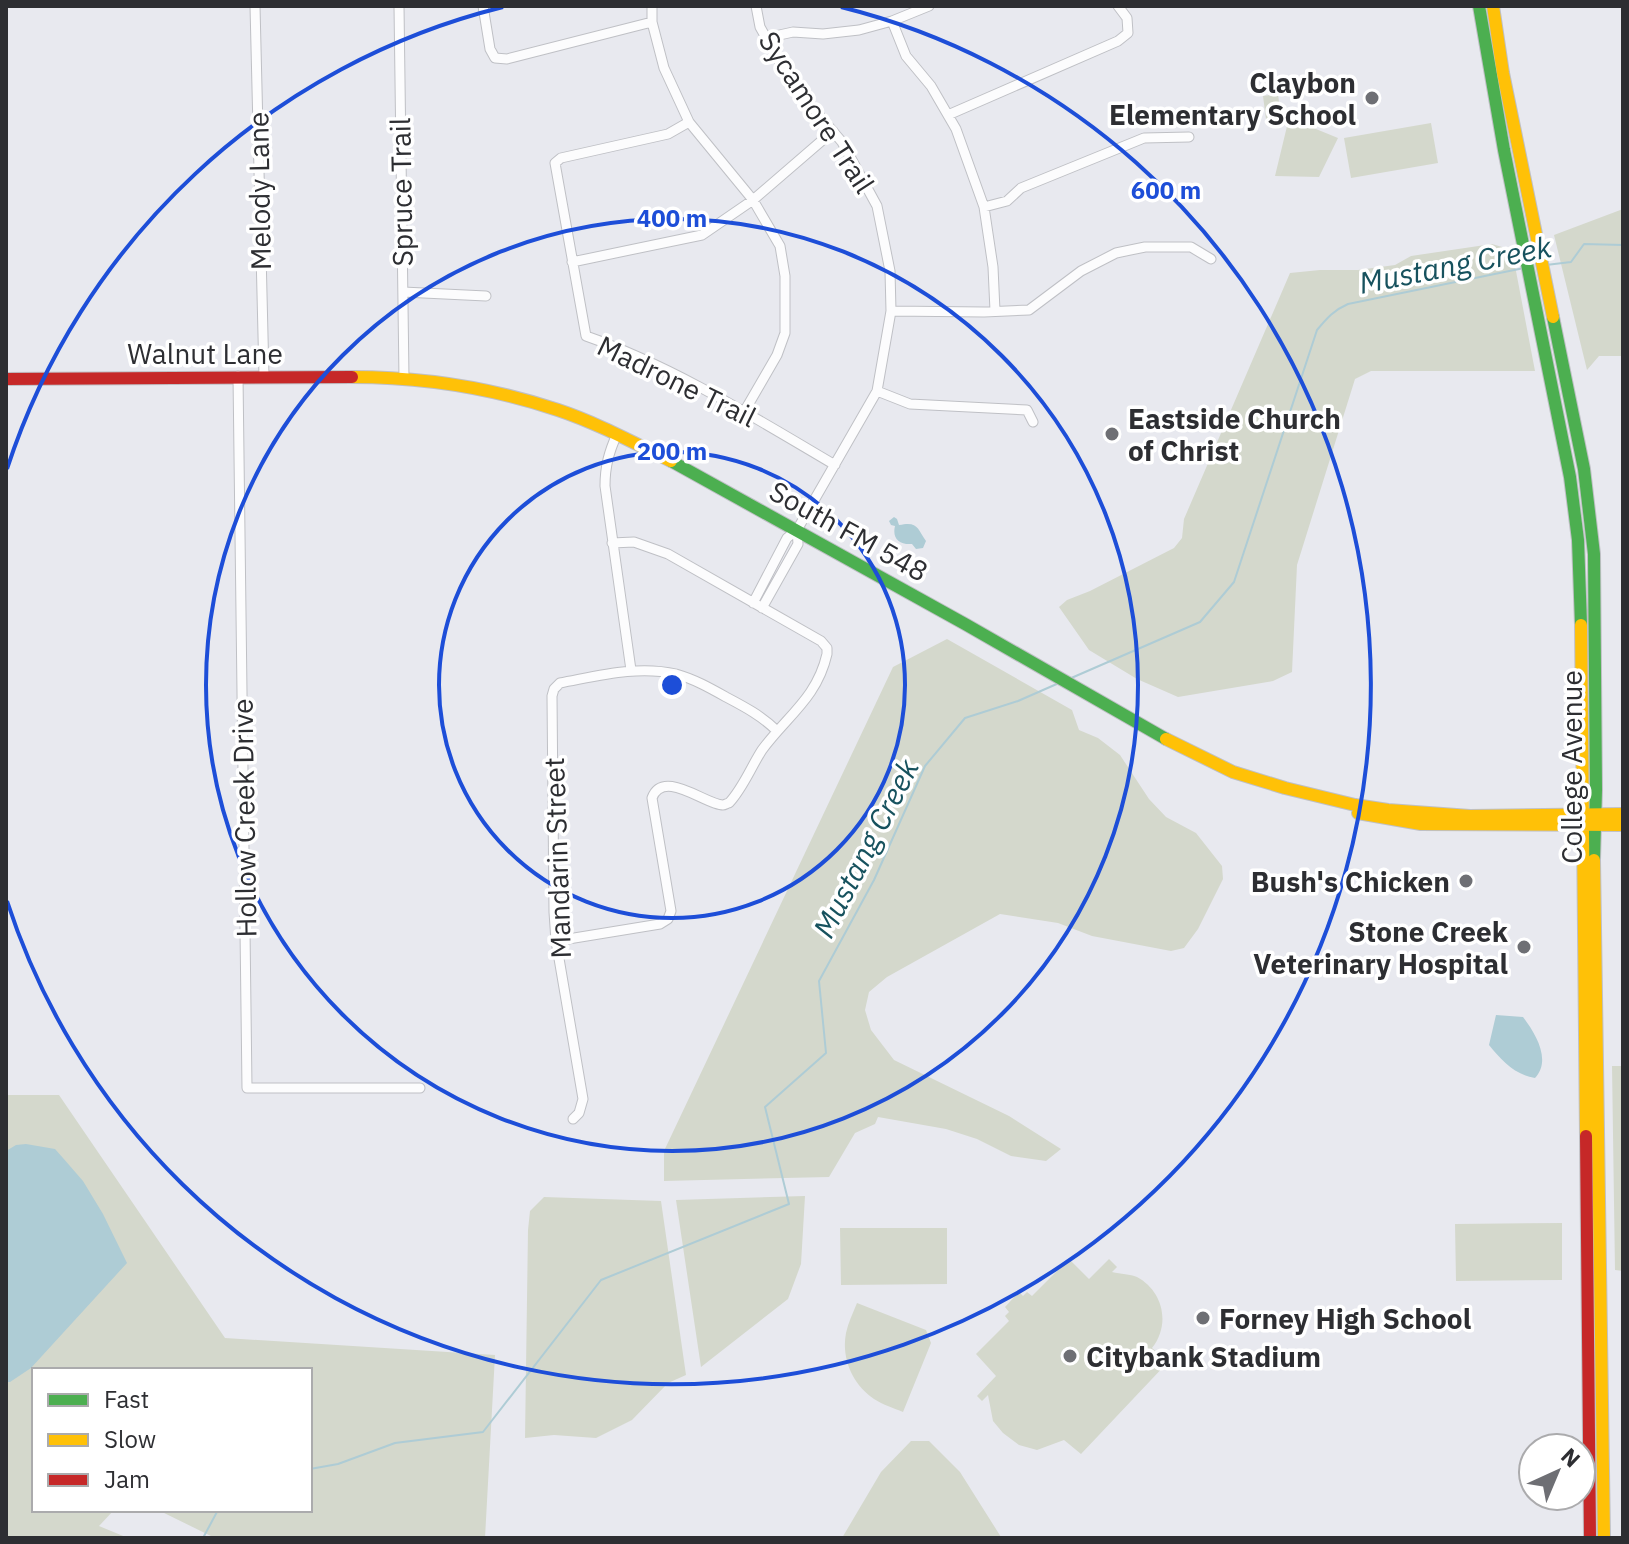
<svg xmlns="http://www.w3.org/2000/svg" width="1629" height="1544" viewBox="0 0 1629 1544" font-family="'IBM Plex Sans',sans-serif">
<rect width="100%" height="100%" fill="#e8e9ef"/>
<path fill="#d4d8cc" d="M 1278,94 L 1281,118 L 1266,119 L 1263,96 Z
M 1289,118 L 1338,138 L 1319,177 L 1275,176 Z
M 1431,123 L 1438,163 L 1351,178 L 1344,138 Z
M 1623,209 L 1623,356 L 1599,356 L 1587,370 L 1554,235 Z
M 1492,244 L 1512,250 L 1535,371 L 1371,371 L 1355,379 L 1297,565 L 1292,672 L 1273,681 L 1178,697 L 1137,679 L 1089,650 L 1059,607 L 1067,600 L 1090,591 L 1174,548 L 1182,538 L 1184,519 L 1290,273 L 1320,270 L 1358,270 L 1395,265 L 1411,256 Z
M 947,639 L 1072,710 L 1079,730 L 1098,738 L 1120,755 L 1149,799 L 1166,817 L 1196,833 L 1222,866 L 1223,879 L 1198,929 L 1184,948 L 1171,951 L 1092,936 L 1058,923 L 1000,914 L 887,977 L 869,992 L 865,1010 L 871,1030 L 894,1060 L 1009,1116 L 1061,1149 L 1046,1161 L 1011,1156 L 977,1139 L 946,1129 L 878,1117 L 875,1124 L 855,1133 L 829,1177 L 664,1181 L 664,1151 L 893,667 Z
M 1612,1066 L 1623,1066 L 1623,1271 L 1615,1270 Z
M 6,1095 L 59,1095 L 225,1338 L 495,1355 L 485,1538 L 215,1538 L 158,1510 L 310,1510 L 310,1370 L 34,1370 L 34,1510 L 114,1510 L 99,1526 L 128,1538 L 6,1538 Z
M 805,1196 L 801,1264 L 788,1299 L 701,1367 L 676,1200 Z
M 544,1197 L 661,1201 L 686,1375 L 668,1383 L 632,1420 L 596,1438 L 554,1435 L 525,1438 L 528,1230 L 530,1211 Z
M 1562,1223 L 1562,1280 L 1456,1281 L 1455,1224 Z
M 840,1228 L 947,1228 L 947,1284 L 841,1285 Z
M 1069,1259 L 1089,1279 L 1109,1259 L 1117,1267 L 1112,1272 C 1121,1274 1130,1274 1137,1277 C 1163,1291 1171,1324 1152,1348 L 1168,1362 L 1081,1454 L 1064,1440 L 1037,1450 L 1019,1445 L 1003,1433 L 993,1421 L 988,1395 L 982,1401 L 977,1396 L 996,1376 L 976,1354 L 1009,1321 L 1005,1316 L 1009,1312 L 1005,1307 L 1019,1292 L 1023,1296 L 1027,1292 L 1032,1296 Z
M 857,1303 L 926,1330 L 931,1343 L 903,1412 C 894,1408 883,1405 874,1399 C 853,1385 841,1359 846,1333 C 848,1323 853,1313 857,1303 Z
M 911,1441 L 929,1441 L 960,1472 L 1001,1537 L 1000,1538 L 842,1538 L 881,1472 Z"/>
<path fill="#aeccd5" d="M 894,517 L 897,519 L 899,525 C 918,521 917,528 926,541 L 923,548 L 916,549 L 912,544 C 899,545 892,538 895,526 L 891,525 L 889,521 Z
M 1496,1015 L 1523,1017 C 1535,1033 1552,1060 1535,1078 C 1515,1075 1501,1060 1489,1045 Z
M 26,1144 L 55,1149 L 63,1158 L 83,1181 L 103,1214 L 127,1263 L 31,1368 L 10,1382 L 6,1382 L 6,1151 L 16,1145 Z"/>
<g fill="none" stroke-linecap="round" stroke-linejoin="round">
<path stroke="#aeccd5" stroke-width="2" d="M 1546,265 L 1571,262 L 1584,244 L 1623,245
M 1069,679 L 1200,622 L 1234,582 L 1317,330 C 1327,318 1334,310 1348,304 L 1524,268
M 310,1469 L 338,1464 L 395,1443 L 483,1432 L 601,1280 L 789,1204 L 765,1107 L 826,1053 L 819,981 L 874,880 L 925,766 L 965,718 L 1018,701 L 1059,683
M 203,1538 L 218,1510"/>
<g stroke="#bfc0c5" stroke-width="11">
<path id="street" d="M 255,6 L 264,376
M 399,6 L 404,379
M 483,6 L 490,49 L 495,58 L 507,59 L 652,22
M 652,6 L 652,22 L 664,68 L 689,122 L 753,200 L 780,246 L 785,276 L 785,333 L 777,355 L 744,412
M 892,21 L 906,56 L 931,86 L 956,129 L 984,207 L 993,267 L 995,311
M 766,38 L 793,32 L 823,34 L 859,30 L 892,21 L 929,6
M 948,115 L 1118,41 L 1128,33 L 1127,18 L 1118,6
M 689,122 L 668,134 L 561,158 L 555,163 L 586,336 C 674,367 755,418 835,465
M 984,207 L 1007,201 L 1021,188 L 1144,138 L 1189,137
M 572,262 L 702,235 L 753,200 L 833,131
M 403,292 L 486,296
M 891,311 L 984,312 L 1029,310 L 1081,271 L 1116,253 L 1145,247 L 1191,247 L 1211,259
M 238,376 L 247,1088 L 420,1088
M 877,391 L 910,404 L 1027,410 L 1033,422
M 617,434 C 609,452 605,466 605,486 L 631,670
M 753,603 L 787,538 L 797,530 L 877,391 L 891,311 L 890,271 L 877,206 L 842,142 L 791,82 L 760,27 L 756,6
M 762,608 L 798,544 L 797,530
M 556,941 L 660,924 L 668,919 L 671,911 L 652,798 C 663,768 706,805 723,805 C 725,805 727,803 729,803 C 743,788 751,767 762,750 C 787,716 817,698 827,654 L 827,648 L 821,641 L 668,554 L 634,542 L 612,543
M 573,1119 L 579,1113 L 583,1099 L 556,941 L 554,912 L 552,696 L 554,689 L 560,683 C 598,676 637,665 676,674 C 694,679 710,688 726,697 C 745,707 762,716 777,731"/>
</g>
<g stroke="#bfc0c5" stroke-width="14">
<path id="fast" d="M 1479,6 L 1504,150 L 1570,477 L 1578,540 L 1581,625
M 1553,317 L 1584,469 L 1594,554 L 1596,790 L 1594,860
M 671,461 L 965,624 L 1166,739"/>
</g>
<g stroke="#bfc0c5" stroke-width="14">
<path id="slow" d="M 1493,6 L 1503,73 L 1553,317
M 352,377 C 421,377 492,388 558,410 C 597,423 634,443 671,461
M 1581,625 L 1586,1136
M 1166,739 L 1233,772 L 1285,788 L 1355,805 L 1388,810 L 1470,816 L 1623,814
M 1358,813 L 1421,824 L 1623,825
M 1594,860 L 1604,1538"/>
</g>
<g stroke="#bfc0c5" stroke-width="14">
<path id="jam" d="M 6,379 L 352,377
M 1586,1136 L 1590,1538"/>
</g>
<use href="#street" stroke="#fcfcfd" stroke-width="9"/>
<use href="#fast" stroke="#4caf50" stroke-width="12"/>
<use href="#slow" stroke="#ffc107" stroke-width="12"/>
<use href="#jam" stroke="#c62828" stroke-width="12"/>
</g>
<g fill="none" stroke="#1d4ed8" stroke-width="4">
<circle cx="672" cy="685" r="233"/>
<circle cx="672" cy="685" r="466"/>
<path d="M7 469A699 699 0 0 1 503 7M841 7A699 699 0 1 1 7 901"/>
</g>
<g fill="#6e6f74" stroke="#fff" stroke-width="3">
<circle cx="1372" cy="98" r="8"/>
<circle cx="1112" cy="434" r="8"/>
<circle cx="1466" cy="881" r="8"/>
<circle cx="1524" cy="947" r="8"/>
<circle cx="1203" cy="1318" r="8"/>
<circle cx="1070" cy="1356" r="8"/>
</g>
<g text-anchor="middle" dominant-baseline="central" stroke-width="7" stroke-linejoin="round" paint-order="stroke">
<g font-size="28" font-weight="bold" fill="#2d2e32" stroke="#fff" text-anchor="end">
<text x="1356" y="82">Claybon<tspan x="1356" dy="32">Elementary School</tspan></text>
<text x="1128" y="418" text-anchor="start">Eastside Church<tspan x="1128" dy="32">of Christ</tspan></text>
<text x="1450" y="881">Bush's Chicken</text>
<text x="1508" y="931">Stone Creek<tspan x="1508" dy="32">Veterinary Hospital</tspan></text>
<text x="1219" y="1318" text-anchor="start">Forney High School</text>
<text x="1086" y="1356" text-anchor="start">Citybank Stadium</text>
</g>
<g font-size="28" fill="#2d2e32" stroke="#fff">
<text transform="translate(817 112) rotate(57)">Sycamore Trail</text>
<text transform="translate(259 191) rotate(-91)">Melody Lane</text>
<text transform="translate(401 192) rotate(-91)">Spruce Trail</text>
<text x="205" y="353">Walnut Lane</text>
<text transform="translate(677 381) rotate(26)">Madrone Trail</text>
<text transform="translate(849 531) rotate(29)">South FM 548</text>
<text transform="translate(1571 767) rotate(-90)">College Avenue</text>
<text transform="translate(244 818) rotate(-91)">Hollow Creek Drive</text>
<text transform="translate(557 858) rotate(-92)">Mandarin Street</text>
</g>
<g font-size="30" font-style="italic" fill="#17525e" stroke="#fff">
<text transform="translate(1455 264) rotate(-11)">Mustang Creek</text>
<text transform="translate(865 848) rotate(-63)">Mustang Creek</text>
</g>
</g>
<circle cx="672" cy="685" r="12" fill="#1d4ed8" stroke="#fff" stroke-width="4"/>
<g font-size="24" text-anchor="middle" font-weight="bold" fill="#1d4ed8" stroke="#fff" stroke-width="7" stroke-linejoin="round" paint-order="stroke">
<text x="1166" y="199">600 m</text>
<text x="672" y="227">400 m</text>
<text x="672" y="460">200 m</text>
</g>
<rect width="1629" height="1544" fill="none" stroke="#2d2e32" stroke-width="16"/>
<rect x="32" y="1368" width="280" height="144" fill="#ffffff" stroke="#ababad" stroke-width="2"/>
<rect x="48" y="1394" width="40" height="12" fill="#4caf50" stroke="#ababad" stroke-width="2"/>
<text x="104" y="1408" font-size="24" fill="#2d2e32">Fast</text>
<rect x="48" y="1434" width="40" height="12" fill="#ffc107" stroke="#ababad" stroke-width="2"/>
<text x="104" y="1448" font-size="24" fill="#2d2e32">Slow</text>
<rect x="48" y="1474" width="40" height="12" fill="#c62828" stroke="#ababad" stroke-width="2"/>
<text x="104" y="1488" font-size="24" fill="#2d2e32">Jam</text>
<g transform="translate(1557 1472) rotate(44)"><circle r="38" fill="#ffffff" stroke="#ababad" stroke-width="2"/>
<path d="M0-6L14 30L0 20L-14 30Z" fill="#6e6f74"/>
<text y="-12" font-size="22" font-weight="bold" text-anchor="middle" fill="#2d2e32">N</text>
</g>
</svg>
